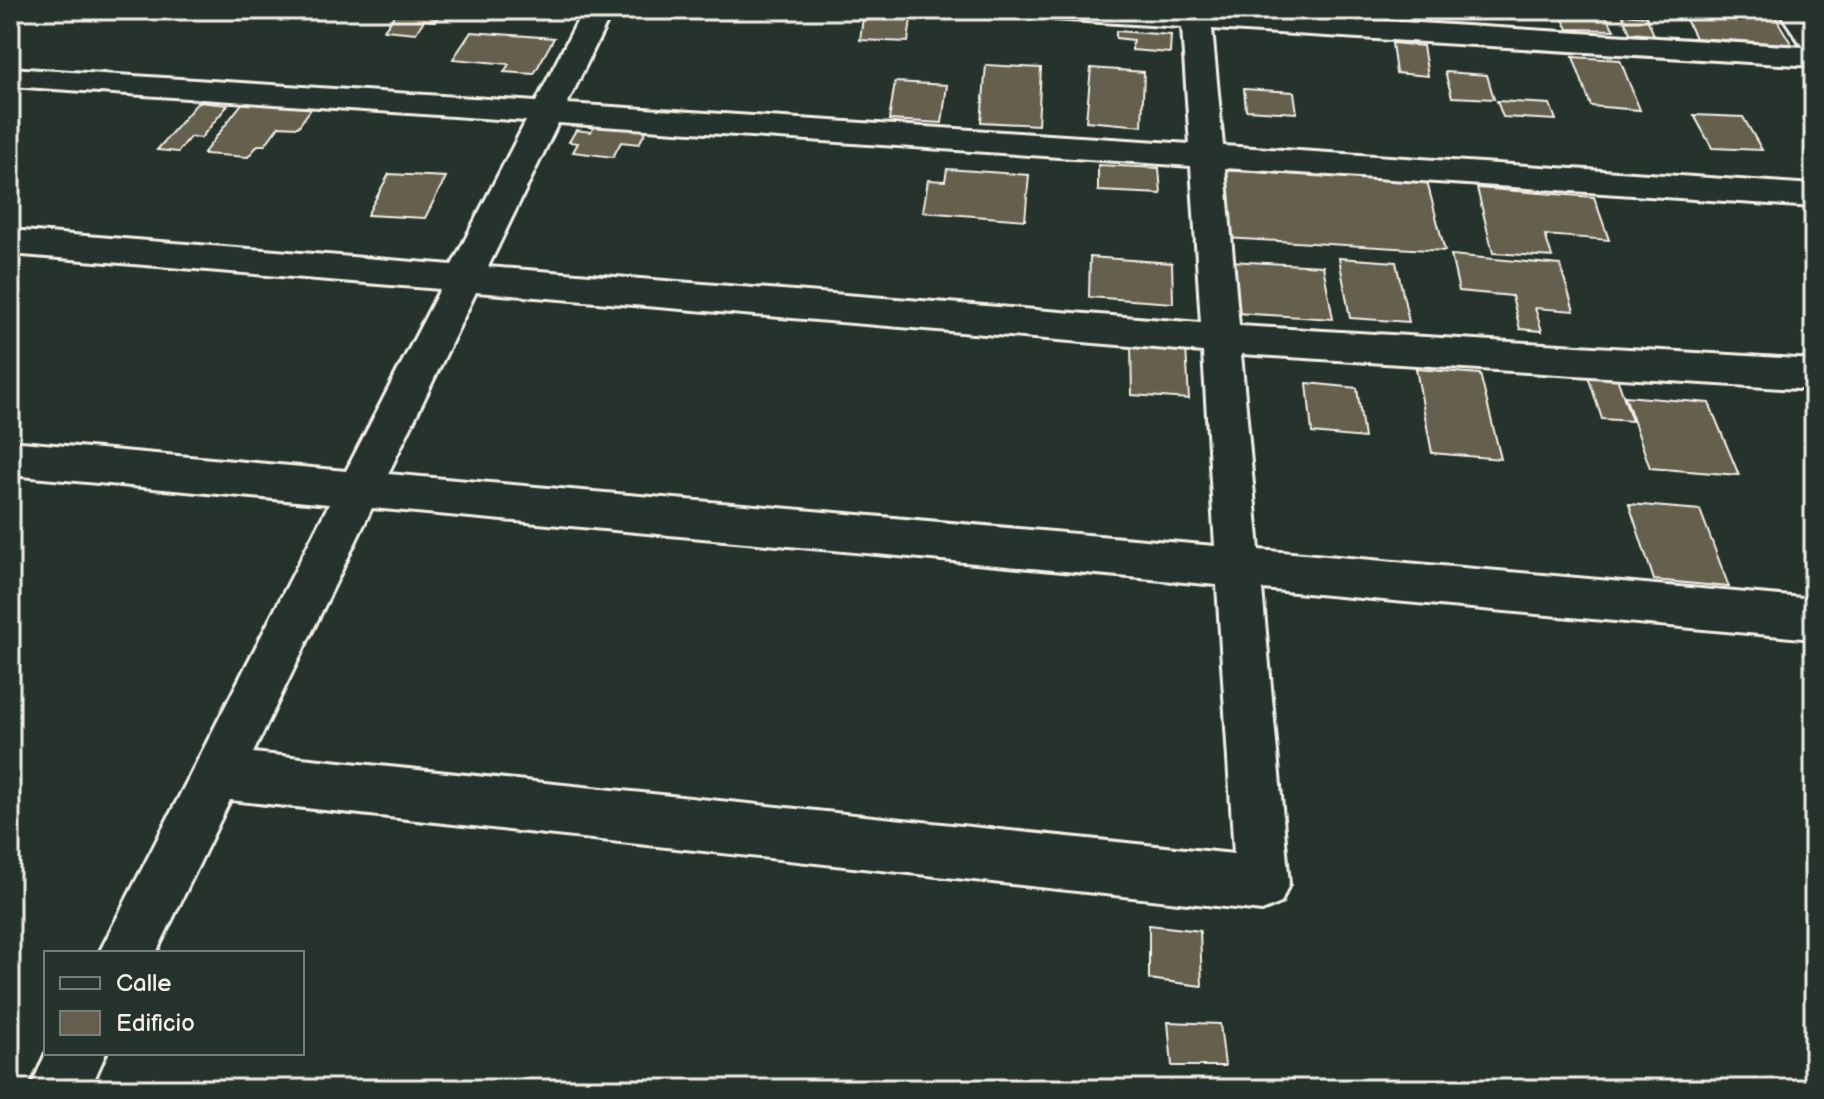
<svg xmlns="http://www.w3.org/2000/svg" width="1824" height="1099" viewBox="0 0 1824 1099" font-family="'Balsamiq Sans',sans-serif">
<rect width="100%" height="100%" fill="#26332d"/>
<filter id="ink" filterUnits="userSpaceOnUse"><feTurbulence type="fractalNoise" baseFrequency=".0125" numOctaves="2"/><feDisplacementMap in="SourceGraphic" scale="16" xChannelSelector="R" yChannelSelector="G"/><feConvolveMatrix kernelMatrix="1 2 1 2 8 2 1 2 1" color-interpolation-filters="sRGB"/></filter>
<g filter="url(#ink)">
<path fill="#655e4e" stroke="#f4f1e8" stroke-width="2" d="M 398,10 L 442,10 L 435,21 L 424,20 L 416,33 L 384,30 Z
M 864,10 L 912,10 L 908,42 L 860,40 Z
M 1558,10 L 1603,10 L 1614,30 L 1568,29 Z
M 1639,10 L 1678,10 L 1680,15 L 1640,12 Z
M 1743,10 L 1771,10 L 1792,45 L 1695,38 L 1682,11 L 1745,15 Z
M 1622,14 L 1646,16 L 1654,35 L 1630,33 Z
M 1116,31 L 1171,35 L 1170,53 L 1132,50 L 1133,40 L 1116,38 Z
M 471,32 L 554,38 L 534,74 L 504,72 L 509,64 L 453,59 Z
M 1392,43 L 1423,46 L 1428,76 L 1396,73 Z
M 1573,57 L 1620,60 L 1640,110 L 1591,106 Z
M 986,65 L 1041,68 L 1038,125 L 981,122 Z
M 1091,68 L 1144,72 L 1142,126 L 1086,121 Z
M 1445,72 L 1487,75 L 1494,99 L 1452,97 Z
M 895,82 L 947,85 L 942,123 L 889,120 Z
M 1244,89 L 1294,92 L 1297,113 L 1246,110 Z
M 247,97 L 316,102 L 298,127 L 279,126 L 265,145 L 258,145 L 248,157 L 203,154 Z
M 1497,101 L 1550,104 L 1556,120 L 1503,117 Z
M 198,102 L 228,105 L 201,138 L 190,137 L 178,152 L 157,150 Z
M 1694,115 L 1743,117 L 1762,150 L 1712,148 Z
M 598,121 L 648,127 L 639,144 L 621,142 L 613,157 L 573,152 L 578,143 L 569,142 L 576,130 L 591,132 Z
M 1098,165 L 1159,168 L 1161,194 L 1098,191 Z
M 947,169 L 1029,175 L 1025,220 L 923,212 L 928,180 L 945,181 Z
M 1219,170 L 1427,182 L 1445,251 L 1226,238 Z
M 389,174 L 446,177 L 425,218 L 367,215 Z
M 1477,188 L 1594,197 L 1609,240 L 1545,235 L 1552,257 L 1493,253 Z
M 1451,255 L 1560,265 L 1574,311 L 1535,308 L 1542,331 L 1520,329 L 1512,296 L 1459,291 Z
M 1090,257 L 1172,263 L 1173,303 L 1089,297 Z
M 1339,258 L 1396,262 L 1409,322 L 1350,318 Z
M 1229,261 L 1323,266 L 1333,319 L 1235,313 Z
M 1131,344 L 1186,348 L 1189,399 L 1132,395 Z
M 1416,369 L 1480,374 L 1501,459 L 1432,453 Z
M 1588,376 L 1617,378 L 1632,421 L 1602,419 Z
M 1307,383 L 1357,388 L 1364,438 L 1312,433 Z
M 1625,396 L 1709,403 L 1739,475 L 1650,468 Z
M 1629,504 L 1700,510 L 1729,587 L 1654,580 Z
M 1149,925 L 1200,931 L 1202,986 L 1149,979 Z
M 1168,1022 L 1220,1024 L 1225,1066 L 1172,1066 Z"/>
<g fill="none" stroke-linecap="round" stroke-linejoin="round">
<g stroke="#f4f1e8" stroke-width="6">
<path id="minor" d="M 583,10 L 613,10 L 567,104 L 1190,144 L 1182,27 L 1052,19 L 1042,16 L 1037,10 L 1211,10 L 1803,47 L 1778,10 L 1808,10 L 1814,19 L 1814,66 L 1212,29 L 1223,146 L 1814,185 L 1814,207 L 1225,168 L 1239,326 L 1814,360 L 1814,390 L 1241,354 L 1259,550 L 1814,599 L 1814,639 L 1262,589 L 1289,884 L 1281,903 L 1262,911 L 230,800 L 156,953 L 99,953 L 329,504 L 10,475 L 10,441 L 346,471 L 440,289 L 10,254 L 10,230 L 452,265 L 526,121 L 10,86 L 10,68 L 536,102 ZM 558,123 L 1191,166 L 1201,323 L 488,267 ZM 476,292 L 1203,352 L 1215,546 L 388,474 ZM 372,508 L 1217,585 L 1234,854 L 253,753 Z
M 46,1053 L 106,1053 L 90,1089 L 30,1089 Z"/>
</g>
<use href="#minor" fill="#26332d" fill-rule="evenodd"/>
</g>
</g>
<rect width="1824" height="1099" fill="none" stroke="#26332d" stroke-width="40"/>
<rect x="20" y="20" width="1784" height="1059" fill="none" stroke="#f4f1e8" stroke-width="3" filter="url(#ink)"/>
<rect x="44" y="951" width="260" height="104" fill="#26332d" stroke="#787f78" stroke-width="2"/>
<rect x="60" y="977" width="40" height="12" fill="#26332d" stroke="#787f78" stroke-width="2"/>
<text x="116" y="991" font-size="24" fill="#f4f1e8">Calle</text>
<rect x="60" y="1011" width="40" height="24" fill="#655e4e" stroke="#787f78" stroke-width="2"/>
<text x="116" y="1031" font-size="24" fill="#f4f1e8">Edificio</text>
</svg>
